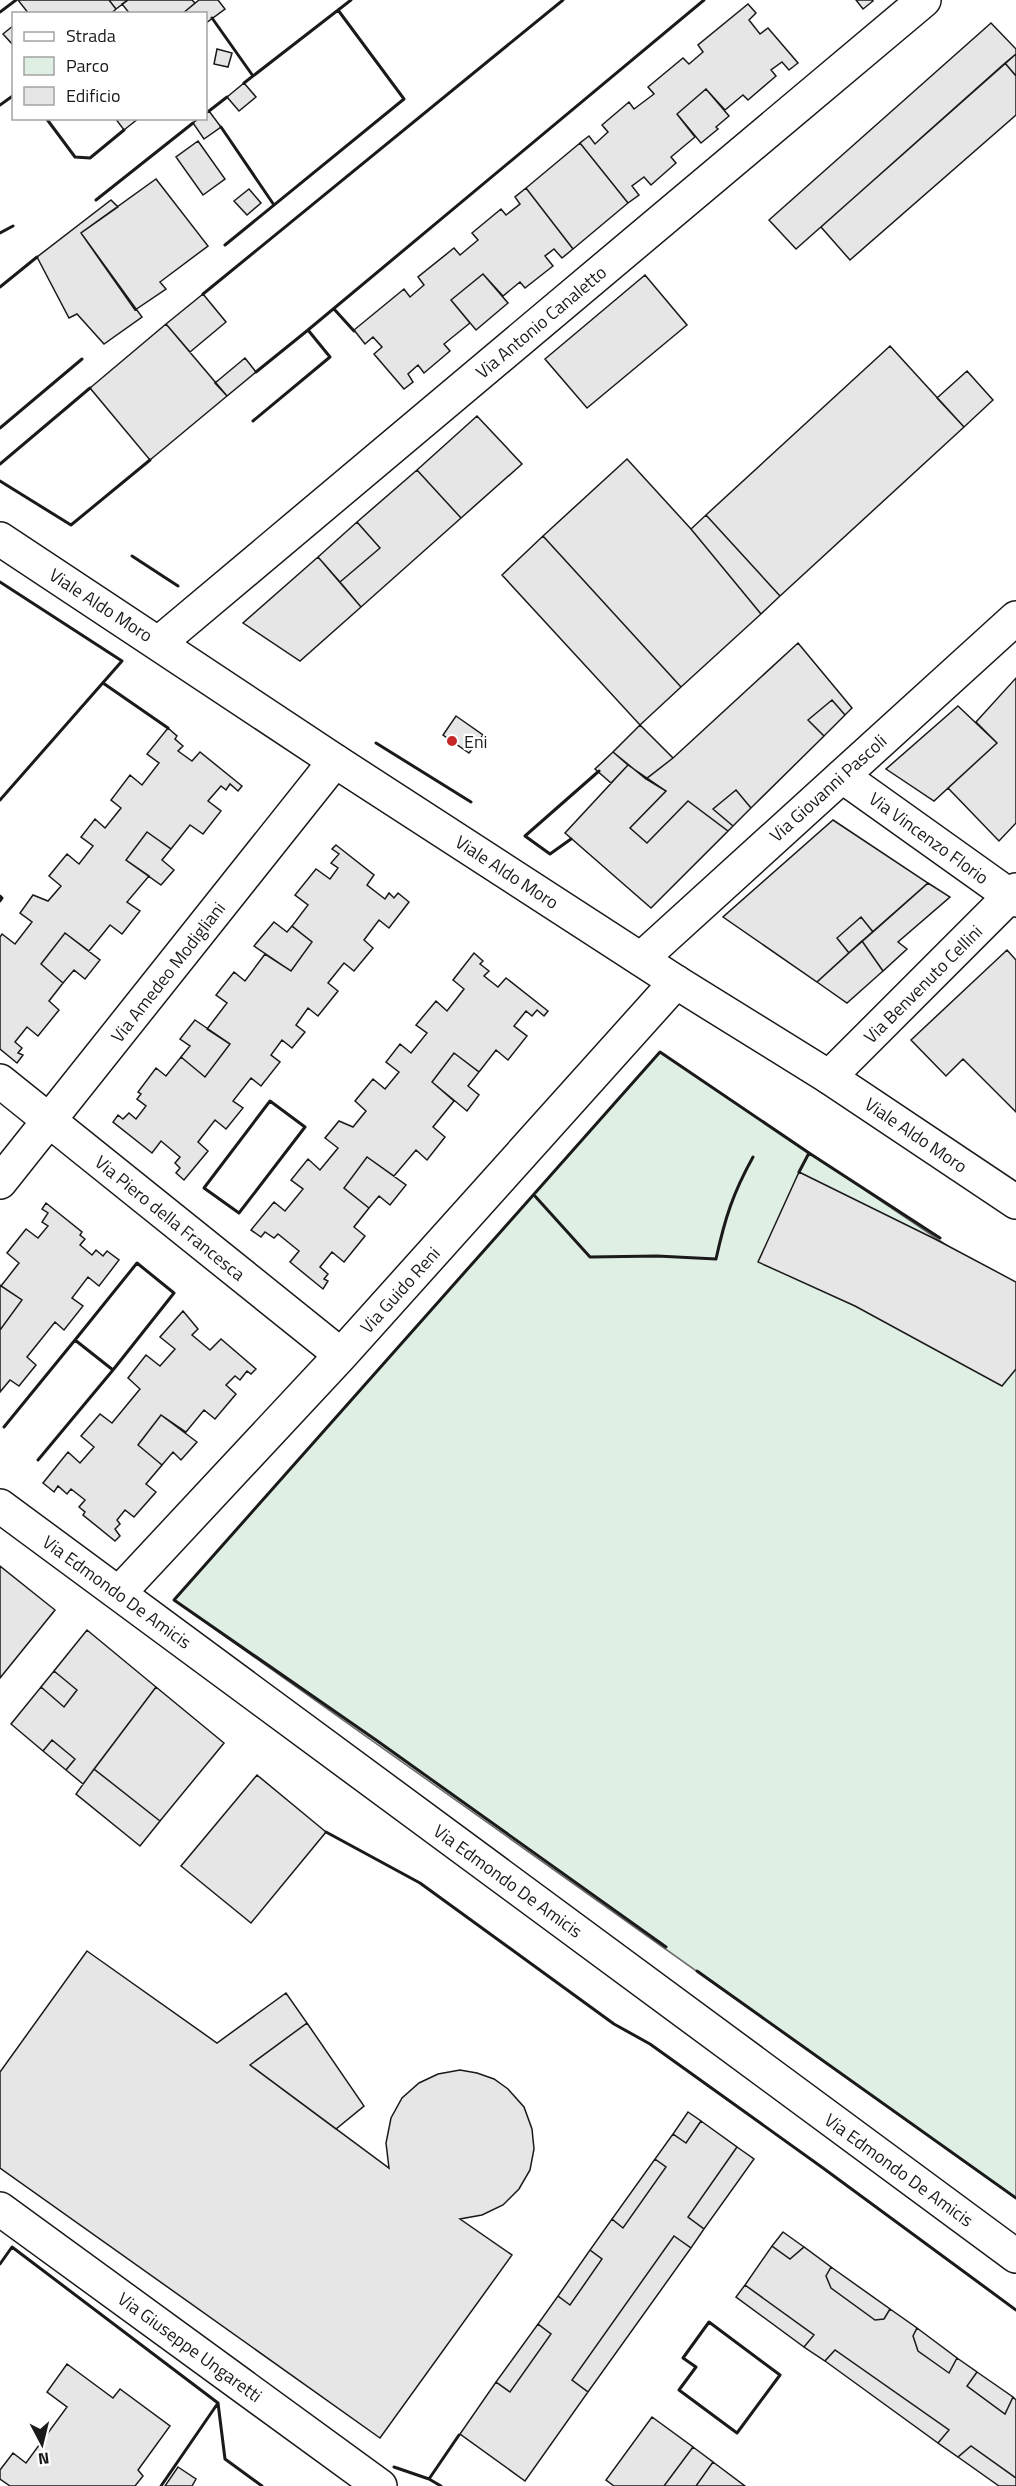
<svg xmlns="http://www.w3.org/2000/svg" width="1016" height="2486" viewBox="0 0 1016 2486" font-family="'Titillium Web',sans-serif">
<rect width="100%" height="100%" fill="#fff"/>
<path fill="#e0efe3" stroke="#6a6a6a" stroke-width="1.5" d="M 660,1052 L 1016,1292 L 1016,2198 L 174,1600 Z"/>
<path fill="#e6e6e6" stroke="#1a1a1a" stroke-width="1.5" d="M 18,0 L 109,0 L 116,9 L 111,14 L 29,14 Z
M 109,0 L 128,0 L 116,9 Z
M 128,0 L 192,0 L 195,3 L 182,14 L 130,14 L 122,4 Z
M 199,0 L 218,0 L 225,9 L 206,23 L 206,14 L 182,14 Z
M 856,0 L 873,0 L 873,1 L 863,9 Z
M 748,4 L 756,13 L 749,20 L 760,34 L 768,28 L 798,63 L 789,70 L 782,62 L 771,70 L 776,76 L 748,100 L 743,95 L 725,110 L 706,89 L 677,114 L 695,137 L 671,157 L 676,163 L 651,185 L 644,177 L 632,186 L 639,195 L 628,203 L 580,143 L 589,136 L 595,144 L 608,132 L 602,125 L 629,102 L 634,109 L 654,94 L 648,87 L 683,58 L 689,64 L 703,52 L 698,45 Z
M 991,23 L 1016,49 L 1016,54 L 796,249 L 769,220 Z
M 14,25 L 14,46 L 3,34 Z
M 217,49 L 232,53 L 228,67 L 214,64 Z
M 1016,54 L 1016,76 L 1005,63 Z
M 1005,63 L 1016,76 L 1016,115 L 850,260 L 821,227 Z
M 244,83 L 256,97 L 239,111 L 227,97 Z
M 706,89 L 729,116 L 716,127 L 718,129 L 701,143 L 677,114 Z
M 209,111 L 221,127 L 204,139 L 193,123 L 199,118 L 206,118 L 206,114 Z
M 115,118 L 139,118 L 124,130 Z
M 198,141 L 225,179 L 203,195 L 176,157 Z
M 580,143 L 628,203 L 573,249 L 526,188 Z
M 156,179 L 208,246 L 160,282 L 166,289 L 135,310 L 81,233 Z
M 526,188 L 573,249 L 562,258 L 554,249 L 545,256 L 553,266 L 525,288 L 520,282 L 503,296 L 483,274 L 451,300 L 470,323 L 444,344 L 450,351 L 424,373 L 418,365 L 408,374 L 413,382 L 404,389 L 374,354 L 382,347 L 373,337 L 365,344 L 354,330 L 404,289 L 410,297 L 424,285 L 418,277 L 454,248 L 460,255 L 478,240 L 472,233 L 501,209 L 506,215 L 520,204 L 515,197 Z
M 249,189 L 261,203 L 247,215 L 234,201 Z
M 111,200 L 118,207 L 81,233 L 142,317 L 104,344 L 77,314 L 69,318 L 37,257 Z
M 483,274 L 508,303 L 476,330 L 451,300 Z
M 645,275 L 687,325 L 587,408 L 545,359 Z
M 203,294 L 226,322 L 190,352 L 166,324 Z
M 166,324 L 227,396 L 150,460 L 90,388 Z
M 890,346 L 964,427 L 780,596 L 706,515 Z
M 245,358 L 256,372 L 227,396 L 215,383 Z
M 967,371 L 993,400 L 964,427 L 937,398 Z
M 477,416 L 522,464 L 461,518 L 417,470 Z
M 627,459 L 691,529 L 761,614 L 681,687 L 543,536 Z
M 417,470 L 461,518 L 361,607 L 340,582 L 380,548 L 357,522 Z
M 706,515 L 780,596 L 761,614 L 691,529 Z
M 357,522 L 380,548 L 340,582 L 318,557 Z
M 543,536 L 681,687 L 640,725 L 502,575 Z
M 318,557 L 361,607 L 300,661 L 243,623 Z
M 798,643 L 852,708 L 845,715 L 832,700 L 808,720 L 824,736 L 751,808 L 736,790 L 713,809 L 733,826 L 728,831 L 688,801 L 647,843 L 630,828 L 666,791 L 646,779 L 673,758 Z
M 1016,678 L 1016,823 L 999,841 L 948,788 L 997,743 L 976,722 Z
M 832,700 L 845,715 L 824,736 L 808,720 Z
M 958,706 L 997,743 L 934,801 L 886,769 Z
M 456,716 L 483,735 L 469,753 L 443,735 Z
M 640,725 L 673,758 L 646,779 L 613,752 Z
M 168,728 L 177,736 L 175,739 L 183,746 L 178,751 L 192,761 L 200,752 L 242,786 L 238,791 L 230,784 L 226,790 L 221,786 L 208,801 L 221,811 L 203,834 L 190,825 L 171,849 L 147,832 L 126,860 L 149,876 L 127,902 L 140,911 L 122,934 L 110,925 L 89,951 L 65,933 L 41,964 L 63,983 L 49,1001 L 59,1010 L 38,1036 L 27,1027 L 15,1042 L 22,1048 L 18,1053 L 23,1055 L 17,1063 L 0,1049 L 0,937 L 2,934 L 15,944 L 32,922 L 20,913 L 33,895 L 48,901 L 61,886 L 49,876 L 67,854 L 79,864 L 93,846 L 81,837 L 95,819 L 105,828 L 121,808 L 111,800 L 130,775 L 142,785 L 159,763 L 147,754 Z
M 613,752 L 628,765 L 611,783 L 595,769 Z
M 628,765 L 666,791 L 630,828 L 647,843 L 688,801 L 728,831 L 651,908 L 565,833 Z
M 736,790 L 751,808 L 733,826 L 713,809 Z
M 833,820 L 928,883 L 873,932 L 861,917 L 837,938 L 849,953 L 817,982 L 723,917 Z
M 147,832 L 171,849 L 162,860 L 174,870 L 161,885 L 126,860 Z
M 336,845 L 374,875 L 367,885 L 385,899 L 389,893 L 394,898 L 398,893 L 409,902 L 389,928 L 379,920 L 364,940 L 373,948 L 354,971 L 344,963 L 328,983 L 338,991 L 318,1016 L 308,1008 L 296,1025 L 305,1032 L 292,1048 L 282,1040 L 271,1055 L 280,1062 L 261,1086 L 251,1078 L 233,1101 L 243,1108 L 226,1129 L 215,1120 L 198,1142 L 208,1151 L 184,1180 L 176,1173 L 180,1168 L 175,1163 L 180,1157 L 161,1141 L 152,1153 L 113,1122 L 118,1115 L 123,1119 L 129,1113 L 136,1119 L 146,1106 L 137,1099 L 141,1094 L 138,1092 L 156,1068 L 166,1076 L 181,1057 L 205,1077 L 230,1044 L 207,1029 L 227,1003 L 216,995 L 234,972 L 245,981 L 265,954 L 291,971 L 312,942 L 292,926 L 308,905 L 295,895 L 316,869 L 330,879 L 338,868 L 331,863 L 339,854 L 332,849 Z
M 928,883 L 950,897 L 898,942 L 907,949 L 883,971 L 862,941 Z
M 861,917 L 873,932 L 849,953 L 837,938 Z
M 274,922 L 287,932 L 292,926 L 312,942 L 291,971 L 254,946 Z
M 65,933 L 100,960 L 85,979 L 74,970 L 63,983 L 41,964 Z
M 862,941 L 883,971 L 847,1003 L 817,982 Z
M 1007,950 L 1016,960 L 1016,1112 L 963,1059 L 946,1076 L 911,1040 Z
M 474,953 L 483,961 L 480,964 L 489,971 L 484,976 L 498,987 L 506,978 L 548,1011 L 544,1016 L 537,1010 L 532,1016 L 526,1011 L 514,1026 L 527,1036 L 508,1060 L 496,1050 L 479,1072 L 454,1053 L 432,1082 L 454,1101 L 433,1127 L 445,1137 L 427,1160 L 416,1150 L 394,1176 L 367,1157 L 344,1188 L 369,1208 L 354,1227 L 365,1236 L 344,1262 L 332,1252 L 320,1267 L 328,1274 L 324,1279 L 328,1281 L 323,1289 L 290,1262 L 299,1251 L 278,1234 L 274,1238 L 265,1232 L 261,1237 L 251,1230 L 274,1202 L 285,1211 L 303,1189 L 291,1180 L 308,1159 L 320,1170 L 338,1148 L 325,1138 L 339,1121 L 353,1127 L 366,1111 L 355,1101 L 373,1079 L 385,1089 L 399,1072 L 386,1062 L 400,1044 L 411,1053 L 427,1033 L 416,1025 L 436,1001 L 447,1011 L 464,989 L 453,980 Z
M 195,1020 L 230,1044 L 205,1077 L 181,1057 L 190,1046 L 180,1039 Z
M 454,1053 L 479,1072 L 468,1086 L 479,1095 L 467,1111 L 432,1082 Z
M 367,1157 L 406,1185 L 390,1205 L 379,1196 L 369,1208 L 344,1188 Z
M 799,1172 L 935,1239 L 1016,1282 L 1016,1369 L 1002,1386 L 855,1306 L 758,1262 Z
M 46,1203 L 82,1232 L 80,1235 L 85,1239 L 80,1245 L 92,1255 L 96,1250 L 103,1256 L 107,1251 L 119,1260 L 99,1286 L 88,1277 L 72,1298 L 83,1306 L 64,1330 L 55,1322 L 27,1357 L 36,1365 L 19,1386 L 10,1380 L 0,1392 L 0,1330 L 22,1300 L 1,1286 L 19,1263 L 7,1253 L 26,1229 L 38,1238 L 48,1226 L 42,1222 L 48,1213 L 42,1209 Z
M 0,1285 L 22,1300 L 0,1330 Z
M 183,1311 L 198,1329 L 192,1335 L 210,1350 L 221,1339 L 256,1369 L 251,1374 L 247,1371 L 240,1380 L 235,1376 L 226,1385 L 236,1394 L 215,1419 L 204,1410 L 186,1432 L 161,1415 L 138,1445 L 162,1465 L 146,1484 L 156,1492 L 134,1517 L 125,1510 L 117,1520 L 120,1524 L 115,1529 L 120,1536 L 115,1541 L 83,1515 L 85,1512 L 79,1507 L 85,1500 L 71,1489 L 67,1494 L 58,1486 L 54,1492 L 43,1483 L 68,1452 L 80,1463 L 94,1447 L 81,1436 L 100,1414 L 112,1423 L 140,1389 L 128,1378 L 146,1355 L 160,1366 L 175,1349 L 160,1337 Z
M 161,1415 L 197,1442 L 181,1460 L 173,1452 L 162,1465 L 138,1445 Z
M 0,1566 L 55,1610 L 0,1678 Z
M 87,1630 L 156,1687 L 83,1784 L 66,1770 L 75,1759 L 52,1740 L 43,1751 L 11,1724 L 41,1687 L 64,1707 L 77,1690 L 54,1671 Z
M 54,1671 L 77,1690 L 64,1707 L 41,1687 Z
M 156,1687 L 224,1743 L 160,1821 L 94,1769 Z
M 52,1740 L 75,1759 L 66,1770 L 43,1751 Z
M 94,1769 L 160,1821 L 140,1846 L 76,1794 Z
M 257,1775 L 326,1832 L 251,1923 L 181,1866 Z
M 87,1951 L 217,2043 L 286,1993 L 307,2023 L 250,2065 L 389,2168 L 386,2143 L 391,2118 L 402,2098 L 419,2083 L 438,2074 L 460,2070 L 477,2073 L 494,2079 L 508,2089 L 524,2107 L 532,2129 L 534,2149 L 530,2170 L 519,2189 L 503,2205 L 482,2215 L 460,2219 L 512,2255 L 380,2438 L 0,2168 L 0,2072 Z
M 307,2023 L 364,2106 L 336,2129 L 250,2065 Z
M 688,2112 L 701,2121 L 686,2143 L 673,2134 Z
M 701,2121 L 737,2147 L 688,2217 L 704,2229 L 691,2248 L 674,2236 L 572,2380 L 588,2392 L 525,2481 L 460,2434 L 496,2382 L 510,2392 L 551,2334 L 538,2324 L 558,2296 L 570,2305 L 602,2259 L 590,2250 L 612,2219 L 623,2228 L 666,2167 L 655,2159 L 673,2134 L 686,2143 Z
M 737,2147 L 754,2159 L 704,2229 L 688,2217 Z
M 655,2159 L 666,2167 L 623,2228 L 612,2219 Z
M 783,2232 L 804,2247 L 790,2259 L 772,2246 Z
M 674,2236 L 691,2248 L 588,2392 L 572,2380 Z
M 772,2246 L 790,2259 L 804,2247 L 831,2267 L 826,2276 L 831,2288 L 875,2320 L 884,2319 L 890,2309 L 917,2328 L 913,2336 L 918,2351 L 949,2373 L 957,2358 L 977,2372 L 967,2386 L 1005,2414 L 1013,2397 L 1016,2400 L 1016,2478 L 971,2446 L 958,2457 L 938,2443 L 949,2430 L 835,2350 L 825,2361 L 804,2347 L 814,2335 L 745,2285 Z
M 590,2250 L 602,2259 L 570,2305 L 558,2296 Z
M 831,2267 L 890,2309 L 884,2319 L 875,2320 L 831,2288 L 826,2276 Z
M 745,2285 L 814,2335 L 804,2347 L 736,2297 Z
M 538,2324 L 551,2334 L 510,2392 L 496,2382 Z
M 917,2328 L 957,2358 L 949,2373 L 918,2351 L 913,2336 Z
M 835,2350 L 949,2430 L 938,2443 L 825,2361 Z
M 67,2364 L 113,2398 L 120,2389 L 170,2426 L 138,2470 L 143,2476 L 135,2486 L 10,2486 L 0,2479 L 0,2470 L 13,2453 L 26,2463 L 67,2407 L 47,2392 Z
M 977,2372 L 1013,2397 L 1005,2414 L 967,2386 Z
M 652,2417 L 693,2447 L 664,2486 L 614,2486 L 606,2480 Z
M 971,2446 L 1016,2478 L 1016,2486 L 999,2486 L 958,2457 Z
M 693,2447 L 713,2462 L 696,2486 L 664,2486 Z
M 713,2462 L 745,2486 L 696,2486 Z
M 178,2467 L 196,2479 L 192,2486 L 165,2486 Z"/>
<g fill="none" stroke-linecap="round" stroke-linejoin="round">
<g stroke="#1a1a1a" stroke-width="36">
<path id="minor" d="M 159,643 L 924,0
M 842,776 L 1016,900
M 641,959 L 1016,618
M 829,1077 L 1016,890
M 0,1081 L 341,1355
M 0,1182 L 335,761
M 0,1506 L 1016,2256
M 119,1593 L 341,1355 L 676,982
M 0,2209 L 380,2486"/>
</g>
<g stroke="#1a1a1a" stroke-width="36">
<path id="secondary" d="M 0,539 L 335,761 L 676,982 L 829,1077 L 1016,1202"/>
</g>
<use href="#minor" stroke="#fff" stroke-width="33"/>
<use href="#secondary" stroke="#fff" stroke-width="33"/>
<path stroke="#1a1a1a" stroke-width="3" d="M 0,12 L 16,0
M 212,18 L 253,76
M 244,83 L 351,0
M 0,105 L 14,95
M 209,111 L 227,97
M 46,118 L 75,157 L 90,158 L 124,130
M 221,127 L 274,205
M 96,200 L 193,123
M 0,233 L 13,226
M 225,245 L 404,99 L 338,10
M 0,287 L 37,257
M 203,294 L 563,0
M 334,309 L 354,331
M 308,330 L 704,0
M 253,421 L 330,357 L 308,330 L 256,372
M 0,428 L 82,359
M 0,464 L 90,388
M 0,481 L 71,525 L 150,460
M 132,556 L 178,586
M 0,582 L 122,661 L 0,800
M 103,683 L 168,728
M 376,743 L 471,802
M 571,839 L 550,854 L 525,836 L 599,771
M 0,896 L 2,898 L 0,901
M 270,1101 L 305,1127 L 239,1213 L 204,1188 Z
M 799,1172 L 809,1153 L 940,1238
M 534,1195 L 590,1257 L 657,1256 L 716,1259 C 725,1218 733,1193 753,1157
M 137,1263 L 174,1293 L 113,1370 L 75,1340 Z
M 4,1427 L 75,1340
M 38,1460 L 113,1370
M 326,1832 L 420,1883 L 614,2024 L 650,2044 L 823,2168 L 1016,2310
M 666,1947 L 376,1740 L 174,1600 L 660,1052 L 809,1153
M 697,1971 L 1016,2198
M 0,2264 L 12,2247 L 218,2403 L 225,2459 L 262,2486
M 709,2322 L 780,2375 L 737,2433 L 679,2390 L 696,2367 L 683,2358 Z
M 394,2467 L 429,2479
M 161,2486 L 218,2403
M 441,2486 L 429,2479 L 459,2435"/>
</g>
<circle fill="#c62828" stroke="#fff" stroke-width="2" cx="452" cy="741" r="6"/>
<g text-anchor="middle" dominant-baseline="central" stroke-width="4.5" stroke-linejoin="round" paint-order="stroke">
<g font-size="18" fill="#1a1a1a" stroke="#fff">
<text transform="translate(541 322) rotate(-40)">Via Antonio Canaletto</text>
<text transform="translate(101 605) rotate(33)">Viale Aldo Moro</text>
<text transform="translate(828 788) rotate(-42)">Via Giovanni Pascoli</text>
<text transform="translate(929 838) rotate(36)">Via Vincenzo Florio</text>
<text transform="translate(507 872) rotate(33)">Viale Aldo Moro</text>
<text transform="translate(168 972) rotate(-52)">Via Amedeo Modigliani</text>
<text transform="translate(923 984) rotate(-45)">Via Benvenuto Cellini</text>
<text transform="translate(916 1135) rotate(34)">Viale Aldo Moro</text>
<text transform="translate(170 1218) rotate(39)">Via Piero della Francesca</text>
<text transform="translate(400 1290) rotate(-48)">Via Guido Reni</text>
<text transform="translate(117 1592) rotate(36)">Via Edmondo De Amicis</text>
<text transform="translate(508 1881) rotate(36)">Via Edmondo De Amicis</text>
<text transform="translate(899 2170) rotate(36)">Via Edmondo De Amicis</text>
<text transform="translate(190 2347) rotate(36)">Via Giuseppe Ungaretti</text>
</g>
<g font-size="18" fill="#1a1a1a" stroke="#fff" text-anchor="start">
<text x="464" y="741">Eni</text>
</g>
</g>
<rect x="12" y="12" width="195" height="108" fill="#ffffff" stroke="#a3a3a3" stroke-width="1.5"/>
<rect x="24" y="32" width="30" height="9" fill="#ffffff" stroke="#a3a3a3" stroke-width="1.5"/>
<text x="66" y="42" font-size="18" fill="#1a1a1a">Strada</text>
<rect x="24" y="57" width="30" height="18" fill="#e0efe3" stroke="#a3a3a3" stroke-width="1.5"/>
<text x="66" y="72" font-size="18" fill="#1a1a1a">Parco</text>
<rect x="24" y="87" width="30" height="18" fill="#e6e6e6" stroke="#a3a3a3" stroke-width="1.5"/>
<text x="66" y="102" font-size="18" fill="#1a1a1a">Edificio</text>
<g transform="translate(42 2444) rotate(173)" stroke="#ffffff" stroke-width="4.5" paint-order="stroke">
<path d="M0-4.5L10 22L0 15L-10 22Z" fill="#1a1a1a"/>
<text y="-9" font-size="16" font-weight="bold" text-anchor="middle" fill="#1a1a1a">N</text>
</g>
</svg>
